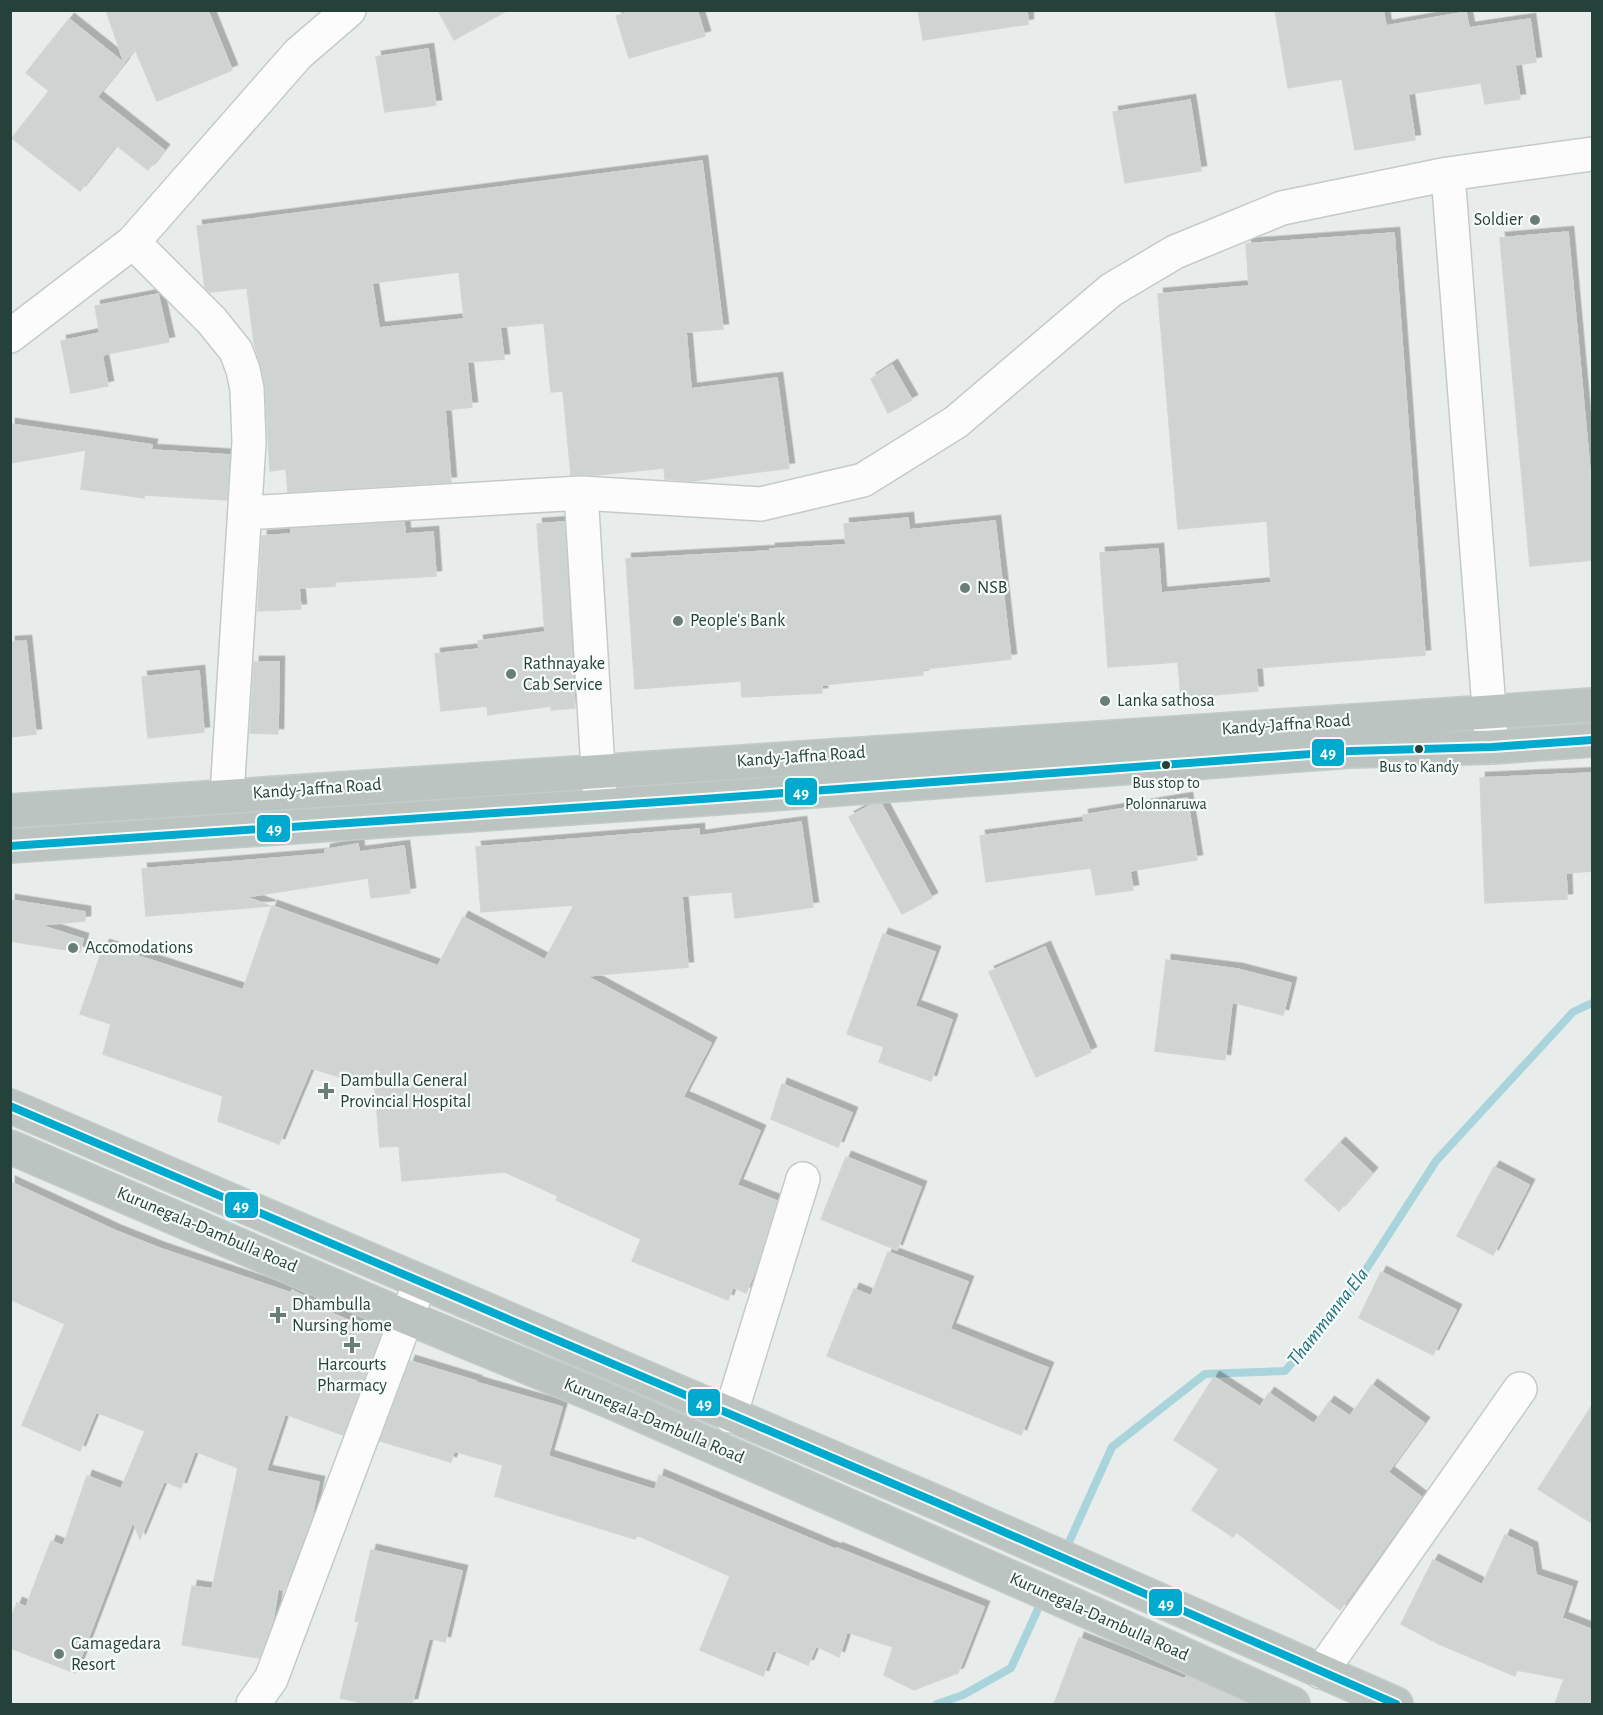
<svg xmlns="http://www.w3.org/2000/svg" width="1603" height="1715" viewBox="0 0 1603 1715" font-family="'Alegreya Sans',sans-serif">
<defs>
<filter id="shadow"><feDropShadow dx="5.5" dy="-5.5" stdDeviation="0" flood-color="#0004"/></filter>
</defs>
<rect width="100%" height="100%" fill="#e8edeb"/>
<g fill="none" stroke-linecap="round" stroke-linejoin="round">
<path stroke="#a9d4db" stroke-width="8" d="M 1065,1551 L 1112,1447 L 1205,1374 L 1285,1371 L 1347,1299 L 1436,1161 L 1573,1012 L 1592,1003
M 937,1704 L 963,1695 L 1011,1668 L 1043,1598"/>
</g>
<path fill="#cfd4d2" stroke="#d1d6d4" stroke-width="1.5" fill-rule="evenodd" filter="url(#shadow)" d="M 106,10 L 208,11 L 232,70 L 157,101 L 135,49 L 124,62 Z
M 438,10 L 508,10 L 454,40 Z
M 636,10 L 697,10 L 705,36 L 629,58 L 616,16 Z
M 918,10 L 1027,10 L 1028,24 L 923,40 Z
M 1275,10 L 1383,10 L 1386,26 L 1466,12 L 1469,28 L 1530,19 L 1536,62 L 1515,65 L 1520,99 L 1485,104 L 1481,83 L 1408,94 L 1415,140 L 1355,150 L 1342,79 L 1288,88 Z
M 69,19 L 124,63 L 97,97 L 164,150 L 148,170 L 116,145 L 80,191 L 12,138 L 49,91 L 26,73 Z
M 428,49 L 436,105 L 385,112 L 376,57 Z
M 1190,100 L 1201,171 L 1125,183 L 1113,112 Z
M 702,161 L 723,329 L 686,332 L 691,389 L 777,378 L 789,468 L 692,481 L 665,479 L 664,468 L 596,475 L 571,475 L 563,391 L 551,392 L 544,323 L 500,327 L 504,359 L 467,362 L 472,407 L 445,410 L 451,482 L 288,492 L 286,469 L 270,471 L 265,385 L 254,342 L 247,288 L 210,292 L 205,288 L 197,226 ZM 459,272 L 464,319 L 379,328 L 372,283 Z
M 1568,232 L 1593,505 L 1593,560 L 1530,566 L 1500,238 Z
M 1394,233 L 1425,655 L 1256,668 L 1258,691 L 1181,698 L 1178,662 L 1108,667 L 1100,553 L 1158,549 L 1161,593 L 1271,583 L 1267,521 L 1178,529 L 1158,294 L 1249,286 L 1246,244 Z
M 158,294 L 169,342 L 102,355 L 108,386 L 71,393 L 61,341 L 100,333 L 95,306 Z
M 892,365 L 912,400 L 888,413 L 871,379 Z
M 10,424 L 152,445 L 151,450 L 229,455 L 227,500 L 144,495 L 144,498 L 81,489 L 86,450 L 10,463 Z
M 908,518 L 909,530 L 995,521 L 1011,659 L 923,669 L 923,675 L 822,685 L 822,693 L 742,697 L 741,681 L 635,689 L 626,559 L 770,551 L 770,549 L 846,545 L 844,524 Z
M 404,522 L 405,534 L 433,532 L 436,576 L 335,582 L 335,586 L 299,588 L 301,609 L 258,611 L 262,536 L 291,534 L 291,529 Z
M 564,522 L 575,708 L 551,710 L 551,706 L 488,715 L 487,706 L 441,711 L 435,654 L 479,649 L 478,641 L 545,632 L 537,524 Z
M 26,641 L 36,734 L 10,737 L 10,642 Z
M 254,662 L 279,662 L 278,734 L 250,733 Z
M 199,671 L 204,732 L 148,738 L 142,677 Z
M 1593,773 L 1593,871 L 1566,873 L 1567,899 L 1485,903 L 1480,778 Z
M 1187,798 L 1197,860 L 1130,871 L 1133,890 L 1096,895 L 1091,868 L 986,882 L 980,836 L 1084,822 L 1083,815 Z
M 871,805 L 882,805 L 932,898 L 902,914 L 849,817 Z
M 801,822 L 813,907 L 735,918 L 732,892 L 682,896 L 688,967 L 586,976 L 711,1043 L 683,1097 L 760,1131 L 737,1185 L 777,1201 L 758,1263 L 746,1293 L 733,1287 L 728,1300 L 632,1261 L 641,1239 L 556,1200 L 558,1196 L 505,1172 L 402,1181 L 399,1146 L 380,1147 L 375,1088 L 311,1068 L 279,1144 L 218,1121 L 223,1096 L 103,1054 L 111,1024 L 80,1014 L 104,945 L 243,990 L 272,906 L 438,966 L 463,917 L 545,960 L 574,905 L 481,912 L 476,847 L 699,829 L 699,836 Z
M 358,844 L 359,852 L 404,846 L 410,893 L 371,898 L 368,878 L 246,897 L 270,906 L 146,916 L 142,869 L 325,854 L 325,850 Z
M 10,900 L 85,912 L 85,921 L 39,925 L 83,939 L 80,952 L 10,941 Z
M 883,934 L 935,952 L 915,1006 L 952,1020 L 931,1081 L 879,1062 L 884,1047 L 847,1034 Z
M 1045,947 L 1091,1052 L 1036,1077 L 989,972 Z
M 1166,960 L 1237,969 L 1291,983 L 1283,1015 L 1232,1002 L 1225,1060 L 1155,1051 Z
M 782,1084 L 852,1113 L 838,1147 L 771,1119 Z
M 1340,1143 L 1372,1173 L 1339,1211 L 1305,1180 Z
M 846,1157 L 921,1187 L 897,1250 L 821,1219 Z
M 1494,1167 L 1529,1185 L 1493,1255 L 1457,1236 Z
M 10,1182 L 116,1231 L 159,1248 L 291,1293 L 292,1290 L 322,1306 L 321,1309 L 381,1334 L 343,1435 L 285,1414 L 266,1471 L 319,1482 L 312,1516 L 284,1590 L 278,1589 L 273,1621 L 259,1658 L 182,1645 L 192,1586 L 212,1589 L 238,1468 L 195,1451 L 181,1488 L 164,1481 L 140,1539 L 133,1521 L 75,1673 L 10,1648 L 10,1620 L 17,1603 L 26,1607 L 51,1541 L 63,1546 L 87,1476 L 121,1489 L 145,1431 L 96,1412 L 80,1451 L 22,1425 L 65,1324 L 10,1299 Z
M 888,1252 L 968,1282 L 950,1329 L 1048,1368 L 1021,1435 L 827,1356 L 854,1289 L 871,1296 Z
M 1381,1272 L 1456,1310 L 1433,1355 L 1359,1318 Z
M 410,1361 L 476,1381 L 475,1382 L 562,1407 L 548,1456 L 655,1490 L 659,1475 L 837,1550 L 837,1548 L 984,1607 L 958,1673 L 914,1690 L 884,1675 L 893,1647 L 847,1632 L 839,1657 L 816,1646 L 808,1665 L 773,1650 L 763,1676 L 700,1650 L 730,1576 L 637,1535 L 635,1539 L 495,1496 L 503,1465 L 454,1451 L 451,1462 L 380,1441 Z
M 1214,1377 L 1260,1407 L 1269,1393 L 1314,1424 L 1329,1402 L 1350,1416 L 1372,1385 L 1424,1423 L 1388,1472 L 1421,1497 L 1340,1610 L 1236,1532 L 1233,1537 L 1192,1510 L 1219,1469 L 1174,1440 Z
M 1593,1404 L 1593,1524 L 1538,1489 Z
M 1505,1535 L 1532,1548 L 1536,1575 L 1572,1587 L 1562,1618 L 1593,1630 L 1593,1704 L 1555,1704 L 1564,1679 L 1517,1670 L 1515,1676 L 1439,1644 L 1401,1624 L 1433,1560 L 1482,1585 Z
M 371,1550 L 462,1571 L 445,1642 L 429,1638 L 412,1704 L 366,1704 L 340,1698 L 359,1622 L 355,1621 Z
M 1079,1638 L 1184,1679 L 1187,1676 L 1249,1704 L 1054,1704 Z"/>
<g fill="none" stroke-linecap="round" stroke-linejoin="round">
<g stroke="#c5cac8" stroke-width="36">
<path id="minor" d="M 1448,174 L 1492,747
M 133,242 L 212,321 L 236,351 L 243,370 L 247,389 L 249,442 L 227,795
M 10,336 L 133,242 L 298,54 L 349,10
M 581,493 L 600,801
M 245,513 L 581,493 L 761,504 L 863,480 L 956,422 L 1111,290 L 1175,252 L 1282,208 L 1448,174 L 1592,154
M 730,1416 L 803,1179
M 1321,1672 L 1520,1389
M 253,1704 L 271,1679 L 420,1282"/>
</g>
<g stroke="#c3ccc9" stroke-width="36">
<path id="highway" d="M 10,811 L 1592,705
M 10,846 L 703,799 L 1351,751 L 1492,747 L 1592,740
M 10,1106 L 938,1503 L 1396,1704
M 10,1147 L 406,1317 L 605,1399 L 1094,1614 L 1293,1704"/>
</g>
<use href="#minor" stroke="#fcfcfc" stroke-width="33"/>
<use href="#highway" stroke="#bcc4c2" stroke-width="33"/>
<g stroke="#f7fbf9" stroke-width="12">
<path id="bus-1" d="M 10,846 L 703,799 L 1351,751 L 1492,747 L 1592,740
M 10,1106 L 938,1503 L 1396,1704"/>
</g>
<use href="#bus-1" stroke="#00a9ce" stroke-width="8"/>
</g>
<g fill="#697e78" stroke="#f7fbf9" stroke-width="2">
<circle cx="1535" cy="220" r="6"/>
<circle cx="965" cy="588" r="6"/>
<circle cx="678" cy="621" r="6"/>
<circle cx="511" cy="674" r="6"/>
<circle cx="1105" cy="701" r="6"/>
<circle cx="73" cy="948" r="6"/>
<path d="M323 1082h6v6h6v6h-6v6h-6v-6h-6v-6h6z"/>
<path d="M275 1306h6v6h6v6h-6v6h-6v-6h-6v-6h6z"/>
<path d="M349 1336h6v6h6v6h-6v6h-6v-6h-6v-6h6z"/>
<circle cx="59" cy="1654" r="6"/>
</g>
<g fill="#24423a" stroke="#f7fbf9" stroke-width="2">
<circle cx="1419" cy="749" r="5"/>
<circle cx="1166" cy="765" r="5"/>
</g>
<g text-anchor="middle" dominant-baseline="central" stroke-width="4.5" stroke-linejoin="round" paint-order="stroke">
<g font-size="16" fill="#24423a" stroke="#f7fbf9">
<text x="1419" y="767">Bus to Kandy</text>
<text x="1166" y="783">Bus stop to<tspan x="1166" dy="21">Polonnaruwa</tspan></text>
</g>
<g font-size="18" fill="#24423a" stroke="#f7fbf9" text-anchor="start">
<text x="1523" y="220" text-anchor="end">Soldier</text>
<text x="977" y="588">NSB</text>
<text x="690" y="621">People's Bank</text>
<text x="523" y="664">Rathnayake<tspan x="523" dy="21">Cab Service</tspan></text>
<text x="1117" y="701">Lanka sathosa</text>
<text x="85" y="948">Accomodations</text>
<text x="340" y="1081">Dambulla General<tspan x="340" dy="21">Provincial Hospital</tspan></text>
<text x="292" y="1305">Dhambulla<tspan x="292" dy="21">Nursing home</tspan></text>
<text x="352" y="1365" text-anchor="middle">Harcourts<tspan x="352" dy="21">Pharmacy</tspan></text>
<text x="71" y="1644">Gamagedara<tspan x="71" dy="21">Resort</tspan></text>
</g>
<g font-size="18" fill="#24423a" stroke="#f7fbf9">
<text transform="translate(1286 725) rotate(-4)">Kandy-Jaffna Road</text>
<text transform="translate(801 757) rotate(-4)">Kandy-Jaffna Road</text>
<text transform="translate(317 789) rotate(-4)">Kandy-Jaffna Road</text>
<text transform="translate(207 1230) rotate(23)">Kurunegala-Dambulla Road</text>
<text transform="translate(654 1421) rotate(23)">Kurunegala-Dambulla Road</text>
<text transform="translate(1099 1617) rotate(24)">Kurunegala-Dambulla Road</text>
</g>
<g font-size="20" font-style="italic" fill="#1c6f80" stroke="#f7fbf9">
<text transform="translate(1328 1317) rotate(-52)">Thammanna Ela</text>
</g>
</g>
<g stroke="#f7fbf9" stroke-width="2">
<rect x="1311" y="738" width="34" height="29" rx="6" fill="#00a9ce"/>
<rect x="784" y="777" width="34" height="29" rx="6" fill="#00a9ce"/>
<rect x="256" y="814" width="35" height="29" rx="6" fill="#00a9ce"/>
<rect x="224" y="1191" width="35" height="28" rx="6" fill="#00a9ce"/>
<rect x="687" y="1388" width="34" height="29" rx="6" fill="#00a9ce"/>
<rect x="1148" y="1588" width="35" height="29" rx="6" fill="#00a9ce"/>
</g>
<g font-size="16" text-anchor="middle" font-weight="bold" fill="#fff">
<text x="1328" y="758">49</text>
<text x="801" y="798">49</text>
<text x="274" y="834">49</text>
<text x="241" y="1211">49</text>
<text x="704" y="1409">49</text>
<text x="1166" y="1609">49</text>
</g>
<rect width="1603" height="1715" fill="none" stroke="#24423a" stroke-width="24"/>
</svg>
